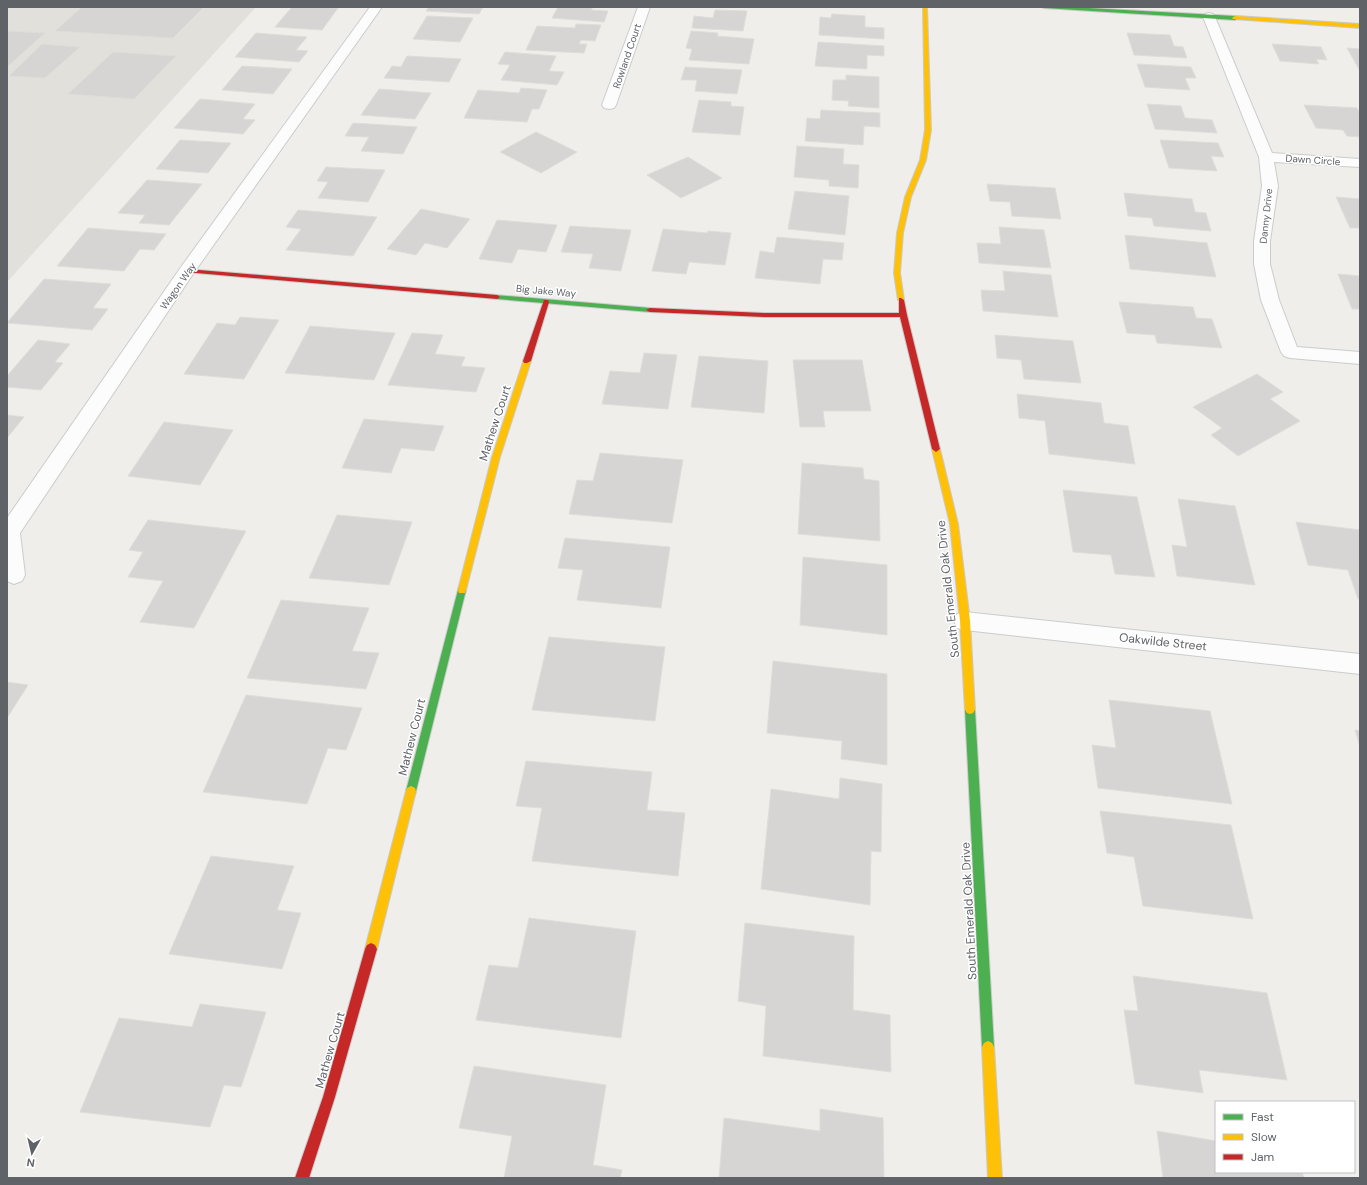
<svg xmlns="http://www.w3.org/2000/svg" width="1367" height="1185" viewBox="0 0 1367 1185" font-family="'DM Sans',sans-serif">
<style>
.education{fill:#e2e0da}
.building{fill:#d6d5d3;stroke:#deddd9}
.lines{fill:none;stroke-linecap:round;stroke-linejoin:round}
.street-casing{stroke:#cbcccc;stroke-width:2}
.fast-casing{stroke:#cacacb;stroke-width:2}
.slow-casing{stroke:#cacacb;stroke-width:2}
.jam-casing{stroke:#cacacb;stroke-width:2}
.street{fill:#fdfcfc;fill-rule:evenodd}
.fast{fill:#4caf50;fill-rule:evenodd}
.slow{fill:#ffc107;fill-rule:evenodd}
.jam{fill:#c62828;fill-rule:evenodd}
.labels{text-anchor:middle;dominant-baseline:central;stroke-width:3;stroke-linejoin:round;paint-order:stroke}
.far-street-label{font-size:10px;fill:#5f6368;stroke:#fff}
.street-label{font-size:12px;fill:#5f6368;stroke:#fff}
</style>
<rect width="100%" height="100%" fill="#efeeea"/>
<path class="education" d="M7 7H256L7 282Z"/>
<path class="building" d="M82 7H204L173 38 55 31Z
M292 7H315L338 8 322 30 275 27Z
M429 7H483L479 14 426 11Z
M558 7H593L591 10 608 11 604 22 552 18Z
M715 10 747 11 743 31 692 28 694 16 713 18Z
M832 14 865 16V27L884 28V39L819 35 820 17 831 18Z
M427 16 473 18 460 42 413 39Z
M576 24 601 25 595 41 581 40 579 44H587L584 53 526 50 537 26 575 28Z
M7 31 45 33 7 67Z
M691 31 718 33 717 36 754 39 749 64 689 60 692 49 686 48Z
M256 33 307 37 296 50 308 51 299 62 235 57Z
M1127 33 1170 35 1174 46 1183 47 1187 58 1134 55Z
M818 42 884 46V56L867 55V69L815 66Z
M42 44 80 47 45 78 9 76Z
M1272 44 1321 47 1327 60 1316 59 1319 64 1280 61Z
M1347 48 1360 49V71Z
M113 52 176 56 134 99 68 94Z
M505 52 556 56 549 71 564 72 557 85 501 80 510 65 498 64Z
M407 56 461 59 449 82 384 78 392 66 401 67Z
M1137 64 1191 67 1196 78H1185L1190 90 1145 87Z
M242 66 292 69 273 94 222 90Z
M685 67 742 70 737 94 695 91 697 80H681Z
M846 75 879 77V108L848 106 849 101 832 100 833 80H846Z
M521 88 547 90 539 109H532L527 122 464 118 478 90 519 93Z
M379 89 431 93 415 119 361 115Z
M200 99 255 104 243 119 255 120 243 134 174 128Z
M699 100 731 102V106L744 107 740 135 692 132Z
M1147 104 1181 106 1185 118 1212 120 1217 133 1155 129Z
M1304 105 1357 108 1360 114V137L1347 136 1343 130 1316 128Z
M821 110 880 113V127L864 126 863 145 805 141 807 118 820 119Z
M353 123 417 127 403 154 361 151 369 137 345 136Z
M536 132 577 152 541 173 500 152Z
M180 140 231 143 208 173 156 169Z
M1160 140 1218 143 1224 157 1211 156 1217 171 1169 168Z
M797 146 844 149 843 164 859 165 858 188 829 186V180L794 177Z
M688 157 722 178 681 198 647 175Z
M326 167 385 170 368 202 318 198 328 182 317 181Z
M147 180 202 184 169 225 139 223 145 215 118 213Z
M987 184 1055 188 1061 219 1012 216 1010 202 990 201Z
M795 191 849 196 845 235 788 229Z
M1124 193 1192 199 1195 212 1206 213 1211 231 1154 226 1152 218 1128 216Z
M1336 197 1360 199V228H1350Z
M421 209 470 219 447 248 425 243 416 255 387 249Z
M298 210 377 217 353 256 286 250 301 229 286 227Z
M497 220 557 225 546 252 518 249 512 263 479 259Z
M570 226 631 230 621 271 589 268 593 254 561 252Z
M999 227 1044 230 1051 268 979 263 977 243 1001 244Z
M88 228 166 234 154 250 140 249 124 271 57 266Z
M663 229 707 233 708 231 731 233 725 265 689 262 686 274 652 271Z
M1125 235 1207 243 1216 277 1130 269Z
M777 237 844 243 842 260 823 259 820 284 755 278 760 251 774 253Z
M1003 271 1051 275 1058 317 983 311 981 290 1005 291Z
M1338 274 1360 276V309H1352Z
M44 279 111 284 93 308 108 309 92 330 7 323Z
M1119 302 1193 307 1196 318 1212 319 1222 348 1157 343 1155 335 1127 333Z
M240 317 279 320 244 379 184 374 217 323 235 325Z
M310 326 395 333 374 380 285 373Z
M412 333 443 335 435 354 465 357 461 366 485 368 476 392 388 385Z
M995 335 1073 341 1081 383 1024 379 1021 360 997 358Z
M38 340 70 344 55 362 63 363 41 390 7 387V376Z
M644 353 677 355 668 409 602 404 610 371 640 373Z
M699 356 768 361 764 413 691 407Z
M793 360H862L871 411H823L825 427H800Z
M1257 374 1283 392 1270 399 1300 421 1238 456 1211 435 1222 428 1193 407Z
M1017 394 1101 403 1104 423 1128 426 1135 464 1049 454 1045 421 1019 418Z
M7 415 24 417 7 438Z
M364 419 444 426 434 451 401 448 391 473 342 468Z
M164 422 233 430 200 485 128 476Z
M600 453 683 460 672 523 569 514 577 480 593 481Z
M802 463 863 468 864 479 879 481 880 541 798 534Z
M1063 490 1137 497 1155 577 1115 574 1111 555 1073 552Z
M1178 499 1235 506 1255 585 1177 576 1172 545 1187 547Z
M337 515 412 522 389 585 309 578Z
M148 520 246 531 194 628 140 622 163 581 128 577 143 552 129 550Z
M1296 522 1360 530V599H1358L1348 570 1308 565Z
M565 538 670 547 661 608 577 600 583 570 558 568Z
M803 557 887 565V635L800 625Z
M281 600 369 608 352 651 379 653 366 689 247 678Z
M549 637 665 647 655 721 532 710Z
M773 661 887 674V765L841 759 842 741 767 733Z
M7 682 28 685 7 718Z
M246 695 362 708 346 750 328 748 307 804 203 792Z
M1109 700 1210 711 1232 804 1098 788 1092 745 1116 748Z
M1355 730 1360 731V747Z
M526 761 652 772 647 810 685 813 678 876 532 861 542 808 516 806Z
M840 778 882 784 881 852 871 851 870 905 761 889 771 789 839 799Z
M1100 811 1231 825 1253 919 1143 906 1134 857 1107 853Z
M211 856 294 866 277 910 301 913 282 969 169 954Z
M529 918 636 931 621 1038 476 1020 489 965 518 968Z
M745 923 854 936 853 1010 890 1015 891 1072 763 1056 766 1006 738 1001Z
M1133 976 1267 993 1287 1080 1199 1070 1203 1093 1135 1084 1124 1010 1138 1011Z
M200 1004 266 1012 241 1087 224 1085 210 1127 80 1112 119 1018 192 1027Z
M474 1066 606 1085 593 1165 622 1170 620 1178H504L512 1136 459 1128Z
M820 1109 883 1118 884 1178H719L724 1118 820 1131Z
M1157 1131 1216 1141V1172H1302L1304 1178H1163Z"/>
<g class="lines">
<defs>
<path id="street" d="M370 7H382L193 274 20 533 25 575 22 581 14 584 7 581V518L181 267Z
M638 7H650L616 105 614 108 609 109 604 108 602 105Z
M1209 13 1213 14 1215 17 1272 153 1360 159V167L1274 162 1278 186 1270 241V264L1279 300 1297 347 1360 352V364L1290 358 1284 356 1281 352 1261 300 1254 264V241L1262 186 1259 157 1203 17 1205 14Z
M965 612 1360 654V674L965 630 957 628 954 621 957 614Z"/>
<path id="fast" d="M1042 7H1070L1235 16 1238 18 1235 20 1044 8Z
M495 295 650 308 654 310 650 312 497 299 494 297Z
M462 586 465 587 466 590 416 791 415 794 411 796 407 794 406 791 458 590 459 587Z
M970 706 973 707 975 710 994 1047 992 1051 988 1053 984 1051 982 1047 965 710 967 707Z"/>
<path id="slow" d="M923 7H927L931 130 926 160 911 197 903 233 900 273 904 300 901 302 898 300 894 273 897 233 905 197 920 160 925 130Z
M1235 16 1360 24V28L1233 19 1232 18Z
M524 359H527L531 361 500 457 466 590 465 593H459L458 590 492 457Z
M936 446 940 449 958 524 970 621 975 710 973 713 970 714 967 713 965 710 960 621 950 524 932 449Z
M411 786 415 788 416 791 377 949 375 953 371 955 367 953 365 949 406 791 407 788Z
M988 1041 992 1043 994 1047 1002 1178H988L982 1047 984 1043Z"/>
<path id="jam" d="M187 269 497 295 500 297 497 299 185 272 184 271Z
M899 298H901L904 300 907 315 940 449 936 452 932 449 900 317H764L650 312 646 310 650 308 764 313H899Z
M544 300H548L549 302 531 361 527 363H524L523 361Z
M371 943 375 945 377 949 335 1097 309 1178H295L323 1097 365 949 367 945Z"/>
</defs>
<use href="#street" class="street-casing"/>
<use href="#fast" class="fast-casing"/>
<use href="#slow" class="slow-casing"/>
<use href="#jam" class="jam-casing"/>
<use href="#street" class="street"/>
<use href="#fast" class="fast"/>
<use href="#slow" class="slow"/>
<use href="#jam" class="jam"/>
</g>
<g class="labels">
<g class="far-street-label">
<text transform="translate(627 56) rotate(-71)">Rowland Court</text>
<text transform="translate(1313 160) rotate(4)">Dawn Circle</text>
<text transform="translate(1266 216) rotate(-84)">Danny Drive</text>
<text transform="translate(178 286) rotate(-55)">Wagon Way</text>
<text transform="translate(546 291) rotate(5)">Big Jake Way</text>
</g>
<g class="street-label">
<text transform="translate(495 423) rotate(-72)">Mathew Court</text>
<text transform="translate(948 589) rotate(-96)">South Emerald Oak Drive</text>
<text transform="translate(1163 642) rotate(6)">Oakwilde Street</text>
<text transform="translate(412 737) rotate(-76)">Mathew Court</text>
<text transform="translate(969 911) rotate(-93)">South Emerald Oak Drive</text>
<text transform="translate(330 1050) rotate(-74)">Mathew Court</text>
</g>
</g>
<rect width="1367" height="1185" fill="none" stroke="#5f6368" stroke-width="16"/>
<rect x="1215" y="1101" width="140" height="72" fill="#ffffff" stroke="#bfc1c3"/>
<rect x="1223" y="1114" width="20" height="6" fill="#4caf50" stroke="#bfc1c3"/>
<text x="1251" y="1121" font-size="12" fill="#5f6368">Fast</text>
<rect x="1223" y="1134" width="20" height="6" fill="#ffc107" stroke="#bfc1c3"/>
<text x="1251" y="1141" font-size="12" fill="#5f6368">Slow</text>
<rect x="1223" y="1154" width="20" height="6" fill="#c62828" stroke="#bfc1c3"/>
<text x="1251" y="1161" font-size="12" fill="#5f6368">Jam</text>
<g transform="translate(32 1153) rotate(188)" stroke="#ffffff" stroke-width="3" paint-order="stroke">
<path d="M0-3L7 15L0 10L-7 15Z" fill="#5f6368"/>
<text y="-6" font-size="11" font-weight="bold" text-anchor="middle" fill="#5f6368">N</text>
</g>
</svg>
